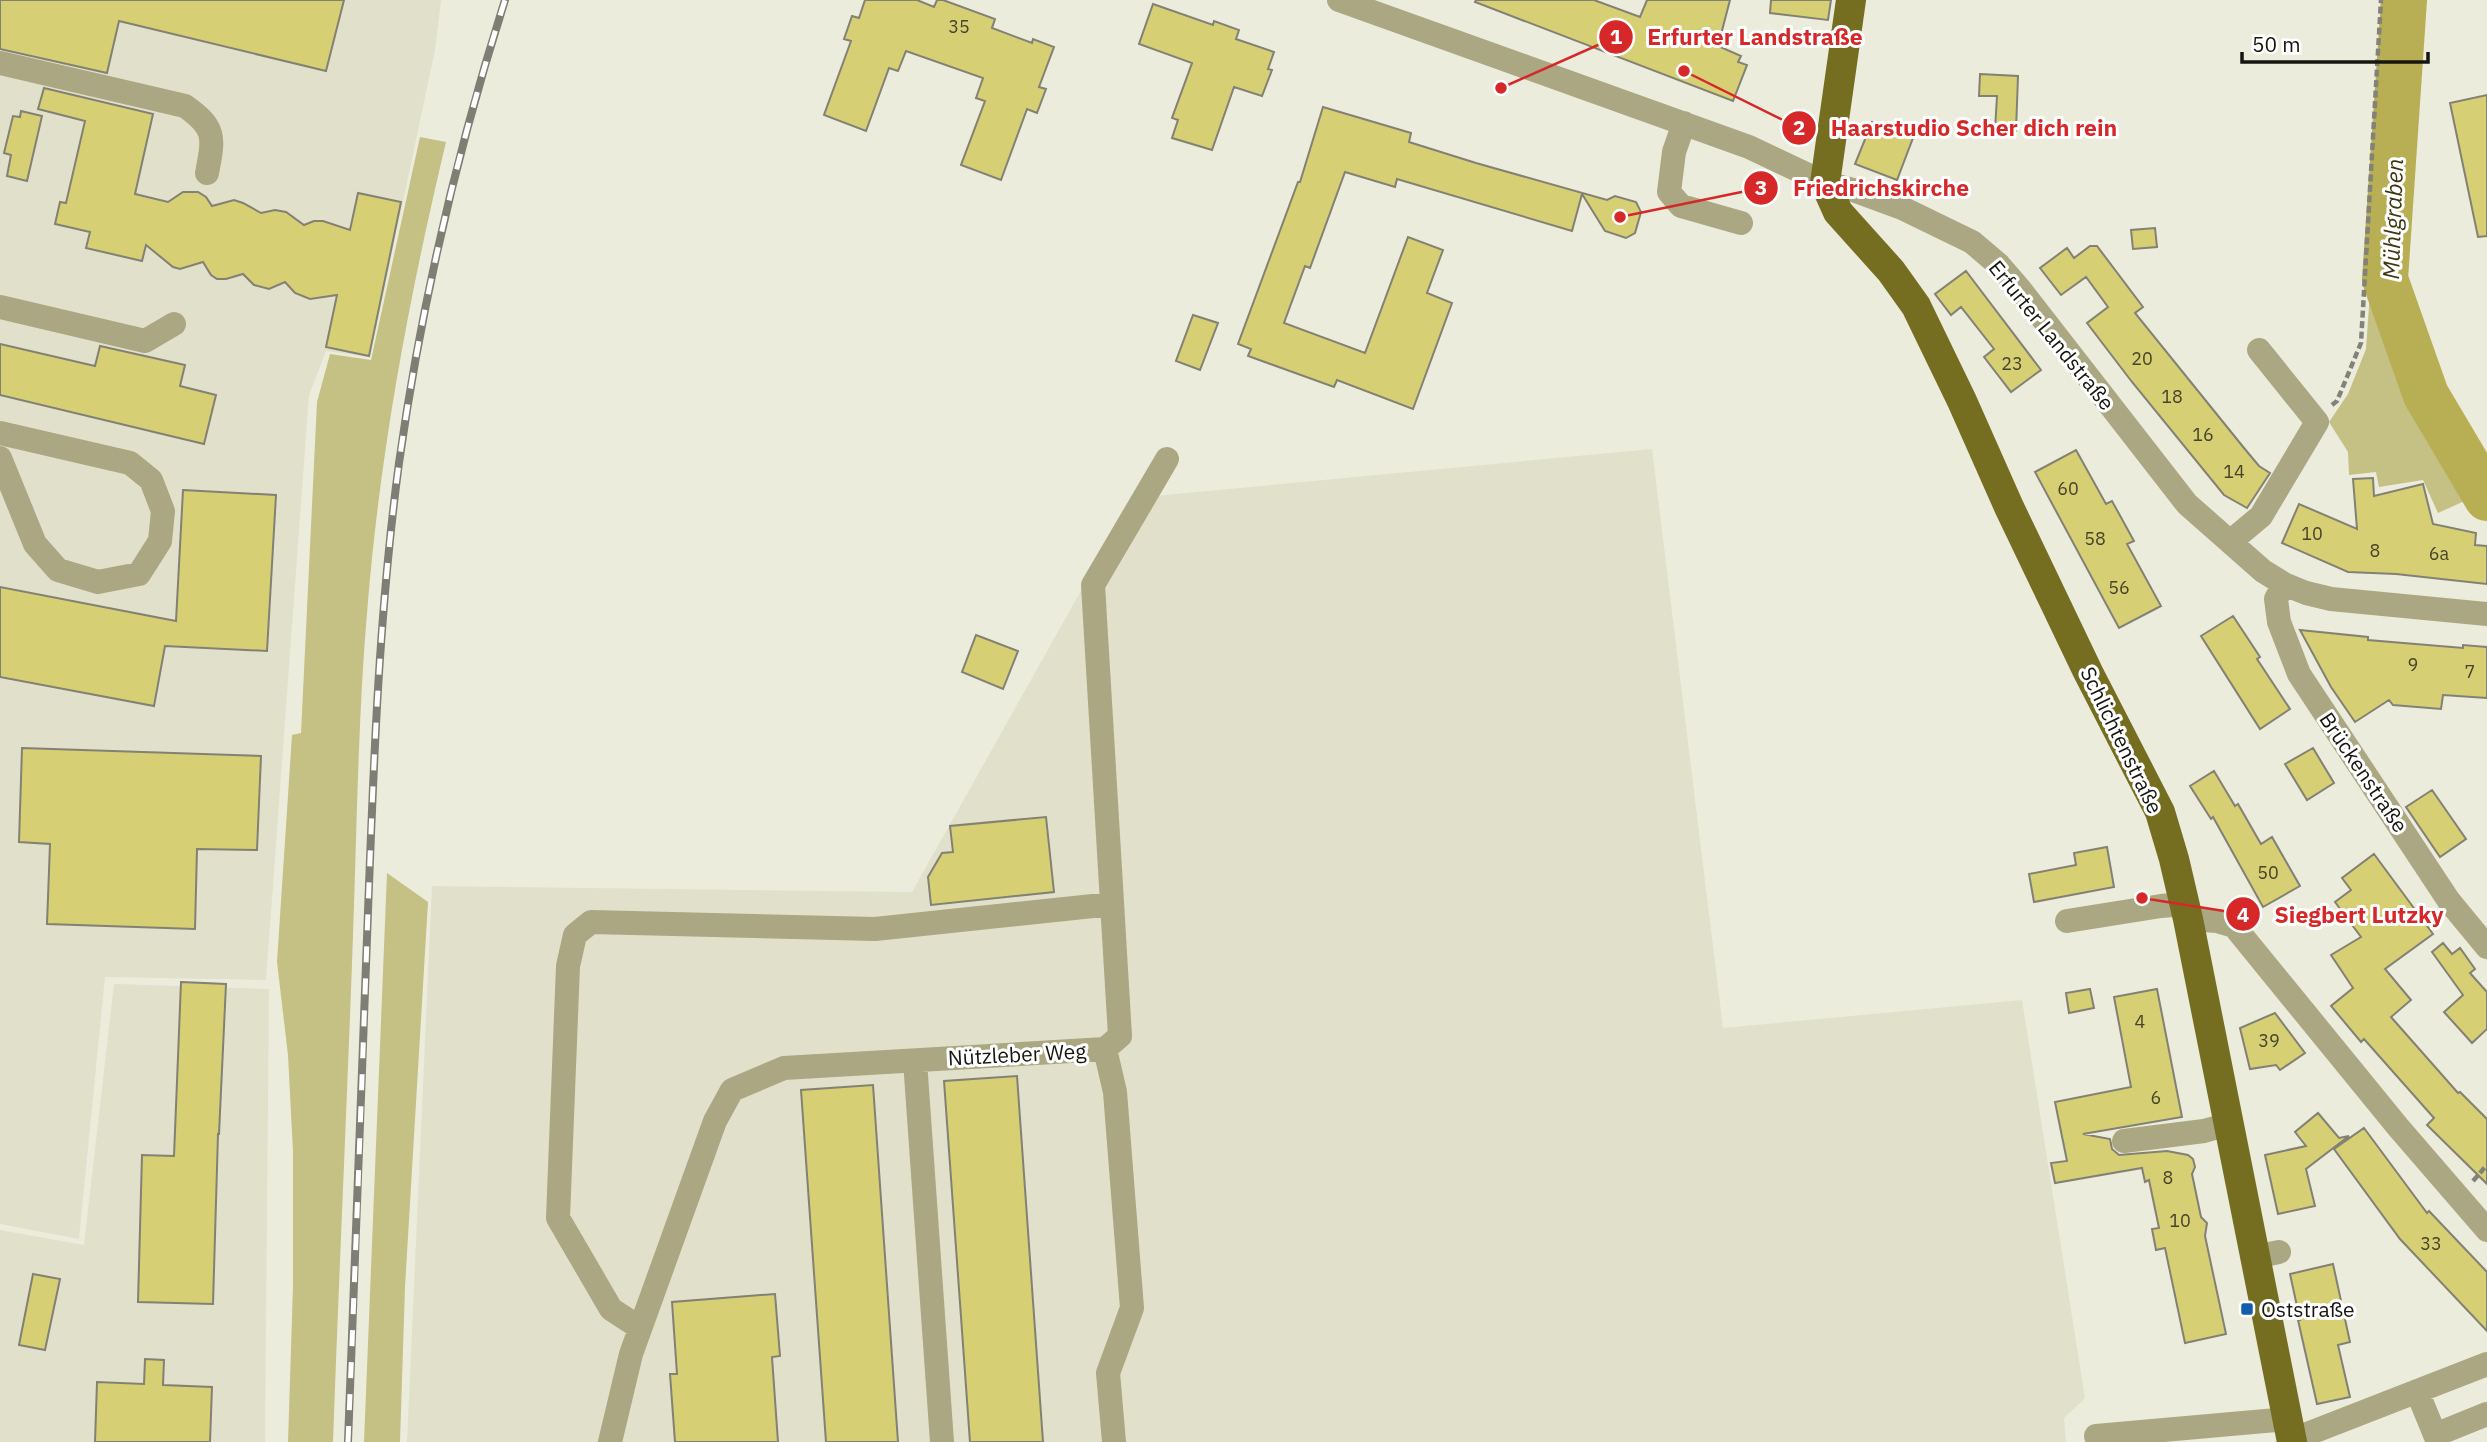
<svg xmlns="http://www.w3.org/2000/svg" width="2487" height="1442" viewBox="0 0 2487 1442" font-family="'IBM Plex Sans',sans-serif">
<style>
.built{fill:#e1e0ca}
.green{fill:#c5c083}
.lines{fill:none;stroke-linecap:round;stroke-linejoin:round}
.river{stroke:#b8af55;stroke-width:46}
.building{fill:#d7cf74;stroke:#828174;stroke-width:2}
.path{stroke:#828278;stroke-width:4.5;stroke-dasharray:7 3.5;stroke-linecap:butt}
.minor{stroke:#aaa782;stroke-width:24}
.major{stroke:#756e21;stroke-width:30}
.rail-casing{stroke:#7e7e75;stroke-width:8}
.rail{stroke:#fff;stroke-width:5;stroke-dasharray:16;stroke-linecap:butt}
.poi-dot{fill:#105dac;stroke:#fff;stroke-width:2.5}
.labels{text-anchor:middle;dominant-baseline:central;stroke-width:6;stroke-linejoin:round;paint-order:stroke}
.number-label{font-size:18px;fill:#46442a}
.street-label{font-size:21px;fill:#161611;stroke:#fff}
.poi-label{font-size:21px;fill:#161611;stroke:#fff;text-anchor:start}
.water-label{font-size:23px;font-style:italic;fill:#3b3710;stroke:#fff}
.leader{fill:none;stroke:#d62828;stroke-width:2.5}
.callout-dot{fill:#d62828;stroke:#fff;stroke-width:2.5}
.mark-label{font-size:21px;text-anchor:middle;font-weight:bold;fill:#fff}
.callout-label{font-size:23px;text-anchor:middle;font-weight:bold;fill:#d62828;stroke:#fff;stroke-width:6;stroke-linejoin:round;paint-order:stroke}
</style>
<rect width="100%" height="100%" fill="#ececdd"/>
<path class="built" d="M0 0H441L435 50 370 357 326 351 309 395 266 980 105 977 79 1239 0 1224Z
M1652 449 1723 1028 2022 1000 2085 1398 2064 1418 2066 1442H407L432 886 912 892 1133 498Z
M114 984 269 989 265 1442H0V1230L84 1245Z"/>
<path class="green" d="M420 137 446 142C410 293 381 446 368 601 358 713 357 825 353 936 347 1105 339 1273 333 1442H288L293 1286V1152L288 1055 277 962 292 735 301 733 317 402 330 354 371 360Z
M2387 215 2382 278 2426 395 2480 494 2438 513 2423 480 2379 487 2376 472 2349 475 2348 452 2329 422 2348 394 2366 349 2371 278Z
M387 873 428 902 405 1287 400 1442H364Z"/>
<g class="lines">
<path class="river" d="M2404 0 2385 279 2426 395 2487 498"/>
</g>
<path class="building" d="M0 0H344L326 71 119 21 107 73 0 49Z
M865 0H917L934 7 937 0H943L995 19 992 28 1032 43 1033 39 1054 47 1039 87 1046 89 1037 113 1027 109 1001 180 961 165 985 101 976 98 983 78 906 51 898 71 889 68 866 131 824 115 851 41 844 39 852 16 859 18Z
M1476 0H1594L1640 17 1647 0H1730L1718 46 1741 56 1738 62 1747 65 1733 101 1475 2Z
M1771 0H1831L1828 20 1770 13Z
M1153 4 1213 25 1214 21 1239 30 1236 39 1274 52 1268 69 1272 70 1262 96 1234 87 1212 150 1172 138 1178 120 1172 118 1192 63 1139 44Z
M1980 74 2018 76 2016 131 1995 130 1997 96H1979Z
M44 88 153 114 135 194 168 202 183 192H198L206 197 212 206 234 200 243 203 261 213 275 210 286 212 304 225 314 221H323L350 230 358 193 401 202 369 356 326 347 337 295 310 299 295 293 285 282 269 289 254 285 243 274 226 279H217L211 275 203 262 180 269 173 267 146 245 142 261 86 248 90 232 55 224 60 202 66 203 85 121 38 109Z
M2487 95V236L2478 237 2450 103Z
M1323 107 1411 133 1409 142 1476 163 1607 200 1615 196 1636 202 1641 212 1635 233 1626 238 1605 231 1582 194 1572 231 1397 179 1395 187 1345 172 1310 268 1305 266 1284 323 1365 353 1408 237 1443 250 1427 293 1452 303 1413 409 1337 380 1334 387 1248 356 1251 349 1238 344 1298 182H1300Z
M21 111 42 116 27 181 7 176 11 155 4 153 13 116 20 117Z
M1872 122 1893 130 1896 122 1916 130 1897 180 1855 164Z
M2155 228 2157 247 2133 249 2131 230Z
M2090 246H2097L2143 307 2135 313 2244 448 2259 466 2270 473 2247 508 2224 495 2132 382 2087 323 2108 307 2086 277 2061 295 2040 268 2067 248 2074 258Z
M1966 271 2041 370 2011 392 1984 357 1994 349 1961 307 1951 315 1935 294Z
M1193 315 1218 323 1200 370 1176 361Z
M0 344 95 366 100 346 185 365 180 386 216 395 204 444 0 395Z
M2076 450 2106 504 2112 501 2134 541 2127 544 2161 606 2119 628 2035 472Z
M2373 478 2374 496 2423 484 2433 524 2476 533 2475 545 2487 546V584L2396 574 2348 572 2282 543 2299 504 2357 529 2353 479Z
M183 490 276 495 267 651 165 646 154 706 0 677V587L176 621Z
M2233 616 2260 657 2257 659 2290 709 2260 729 2201 636Z
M2300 630 2368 637V640L2463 648V645L2487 647V698L2443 695 2441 709 2393 705 2389 700 2355 722 2331 687Z
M976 635 1018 651 1003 689 962 672Z
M22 748 261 756 257 850 197 849 195 929 47 924 50 844 19 842Z
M2313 748 2334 783 2307 800 2285 764Z
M2214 771 2235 806 2238 804 2261 844 2272 837 2300 886 2263 907 2213 817 2211 819 2190 786Z
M2432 790 2466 839 2440 857 2406 807Z
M1046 817 1054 892 931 905 928 877 942 853 953 852 950 826Z
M2107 847 2114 887 2034 902 2029 874 2076 865 2074 853Z
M2374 854 2433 934 2385 969 2411 1000 2391 1017 2458 1093 2460 1092 2487 1119V1184L2427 1125 2434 1118 2364 1039 2361 1042 2331 1006 2353 988 2331 955 2361 937 2335 902 2351 890 2342 878Z
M2443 943 2452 954 2460 948 2475 969 2470 973 2487 992V1029L2472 1043 2444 1012 2463 995 2432 952Z
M181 982 226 984 219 1134H218L213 1304 138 1302 142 1155 174 1156Z
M2090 989 2094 1008 2069 1013 2066 993Z
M2157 989 2182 1117 2083 1134 2110 1139 2112 1149 2119 1155 2167 1151 2188 1155 2193 1159 2195 1167 2192 1174 2201 1217 2207 1223 2205 1236 2226 1334 2185 1343 2165 1248 2156 1250 2152 1229 2159 1228 2149 1180 2145 1182 2142 1168 2055 1183 2051 1163 2067 1161 2055 1102 2131 1087 2114 997Z
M2275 1013 2305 1053 2280 1070 2276 1065 2250 1069 2240 1028Z
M1017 1076 1043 1442H970L944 1081Z
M873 1085 898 1442H826L801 1090Z
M2318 1113 2339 1138 2349 1136 2306 1169 2315 1206 2278 1214 2265 1155 2306 1146 2295 1132Z
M2364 1128 2427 1213 2429 1211 2487 1272V1331L2400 1239 2334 1149Z
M2333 1264 2350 1342 2338 1345 2350 1397 2317 1404 2298 1320H2300L2290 1274Z
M33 1274 60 1279 45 1350 19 1345Z
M775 1294 780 1356 772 1357 778 1442H675L670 1374H677L672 1302Z
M145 1359 164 1360 163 1385 212 1387 210 1442H95L97 1382 144 1384Z"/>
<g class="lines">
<path class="path" d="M2332 405 2337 401 2361 343 2381 0
M2473 1181 2487 1165"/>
<path class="minor" d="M1339 0 1749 147 1825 183 1853 190 1902 208 1972 242 1999 265 2019 288 2187 504 2263 571 2284 584 2306 593 2331 599 2487 614
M0 63 185 106C216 128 214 137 207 173
M1684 123 1674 152 1669 192 1681 206 1741 223
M0 307 145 341 174 324
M0 433 130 463 151 480 163 511 160 541 139 574 98 582 58 570 35 544 0 458
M2230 542 2261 516 2317 422 2259 350
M2284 584 2276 599 2279 622 2299 674 2449 901 2487 947
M2188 919 2217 921 2234 926 2398 1127 2487 1230
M2067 921 2161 906 2185 904
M1105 1049 1115 1092 1132 1308 1108 1373 1114 1442
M915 1061 942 1442
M2124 1141 2204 1131 2229 1124
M2255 1257 2279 1252
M640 1328 611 1309 558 1218 568 966 575 935 591 922 875 929 1112 904
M2417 1391 2438 1442
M2435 1435 2487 1414
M2096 1436 2288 1419
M2292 1440 2487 1364
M610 1442 631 1354 715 1121 732 1090 784 1068 1105 1049 1120 1036 1093 585 1167 459"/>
<path class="major" d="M1851 0 1825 183 1838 212 1891 271 1916 306 1962 401 2009 507 2088 672 2160 812 2174 859 2188 919 2292 1442"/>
<defs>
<path id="rail" d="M348 1442C355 1274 361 1106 367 938 373 779 378 620 399 463 421 306 457 151 505 0"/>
</defs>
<use href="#rail" class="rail-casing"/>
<use href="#rail" class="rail"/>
</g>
<rect class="poi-dot" x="2240" y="1302" width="14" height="14" rx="3.5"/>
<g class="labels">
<g class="number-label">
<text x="959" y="26">35</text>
<text x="2142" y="358">20</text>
<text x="2012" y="363">23</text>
<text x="2172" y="396">18</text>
<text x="2203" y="434">16</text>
<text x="2234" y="471">14</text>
<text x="2068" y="488">60</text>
<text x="2312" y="533">10</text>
<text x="2095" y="538">58</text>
<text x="2375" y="550">8</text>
<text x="2439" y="553">6a</text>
<text x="2119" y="587">56</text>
<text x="2413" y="664">9</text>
<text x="2470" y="671">7</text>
<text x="2268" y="872">50</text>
<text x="2140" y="1021">4</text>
<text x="2269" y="1040">39</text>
<text x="2156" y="1097">6</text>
<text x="2168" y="1177">8</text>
<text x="2180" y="1220">10</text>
<text x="2431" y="1243">33</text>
</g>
<g class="street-label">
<text transform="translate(2052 335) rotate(51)">Erfurter Landstraße</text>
<text transform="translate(2122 740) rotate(64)">Schlichtenstraße</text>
<text transform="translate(2364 772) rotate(56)">Brückenstraße</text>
<text transform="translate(1017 1054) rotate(-3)">Nützleber Weg</text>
</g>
<g class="poi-label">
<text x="2261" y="1309">Oststraße</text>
</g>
<g class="water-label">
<text transform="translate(2392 219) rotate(-88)">Mühlgraben</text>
</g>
</g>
<path class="leader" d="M1501 88L1616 37M1684 71L1799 128M1620 217L1761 188M2142 898L2243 914"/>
<g class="callout-dot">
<circle cx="1501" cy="88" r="7"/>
<circle cx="1684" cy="71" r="7"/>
<circle cx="1620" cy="217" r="7"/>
<circle cx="2142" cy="898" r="7"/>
<circle cx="1616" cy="37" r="18"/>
<circle cx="1799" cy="128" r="18"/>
<circle cx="1761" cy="188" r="18"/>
<circle cx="2243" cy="914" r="18"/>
</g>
<g class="mark-label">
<text x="1616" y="44">1</text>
<text x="1799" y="135">2</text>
<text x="1761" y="195">3</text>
<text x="2243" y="922">4</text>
</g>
<g class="callout-label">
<text x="1755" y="45">Erfurter Landstraße</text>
<text x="1974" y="136">Haarstudio Scher dich rein</text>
<text x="1881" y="196">Friedrichskirche</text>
<text x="2359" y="923">Siegbert Lutzky</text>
</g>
<path d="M2242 52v10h186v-10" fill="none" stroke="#161611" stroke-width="3.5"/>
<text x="2252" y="52" font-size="21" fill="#161611" stroke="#ffffff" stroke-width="5" paint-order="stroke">50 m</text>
</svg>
